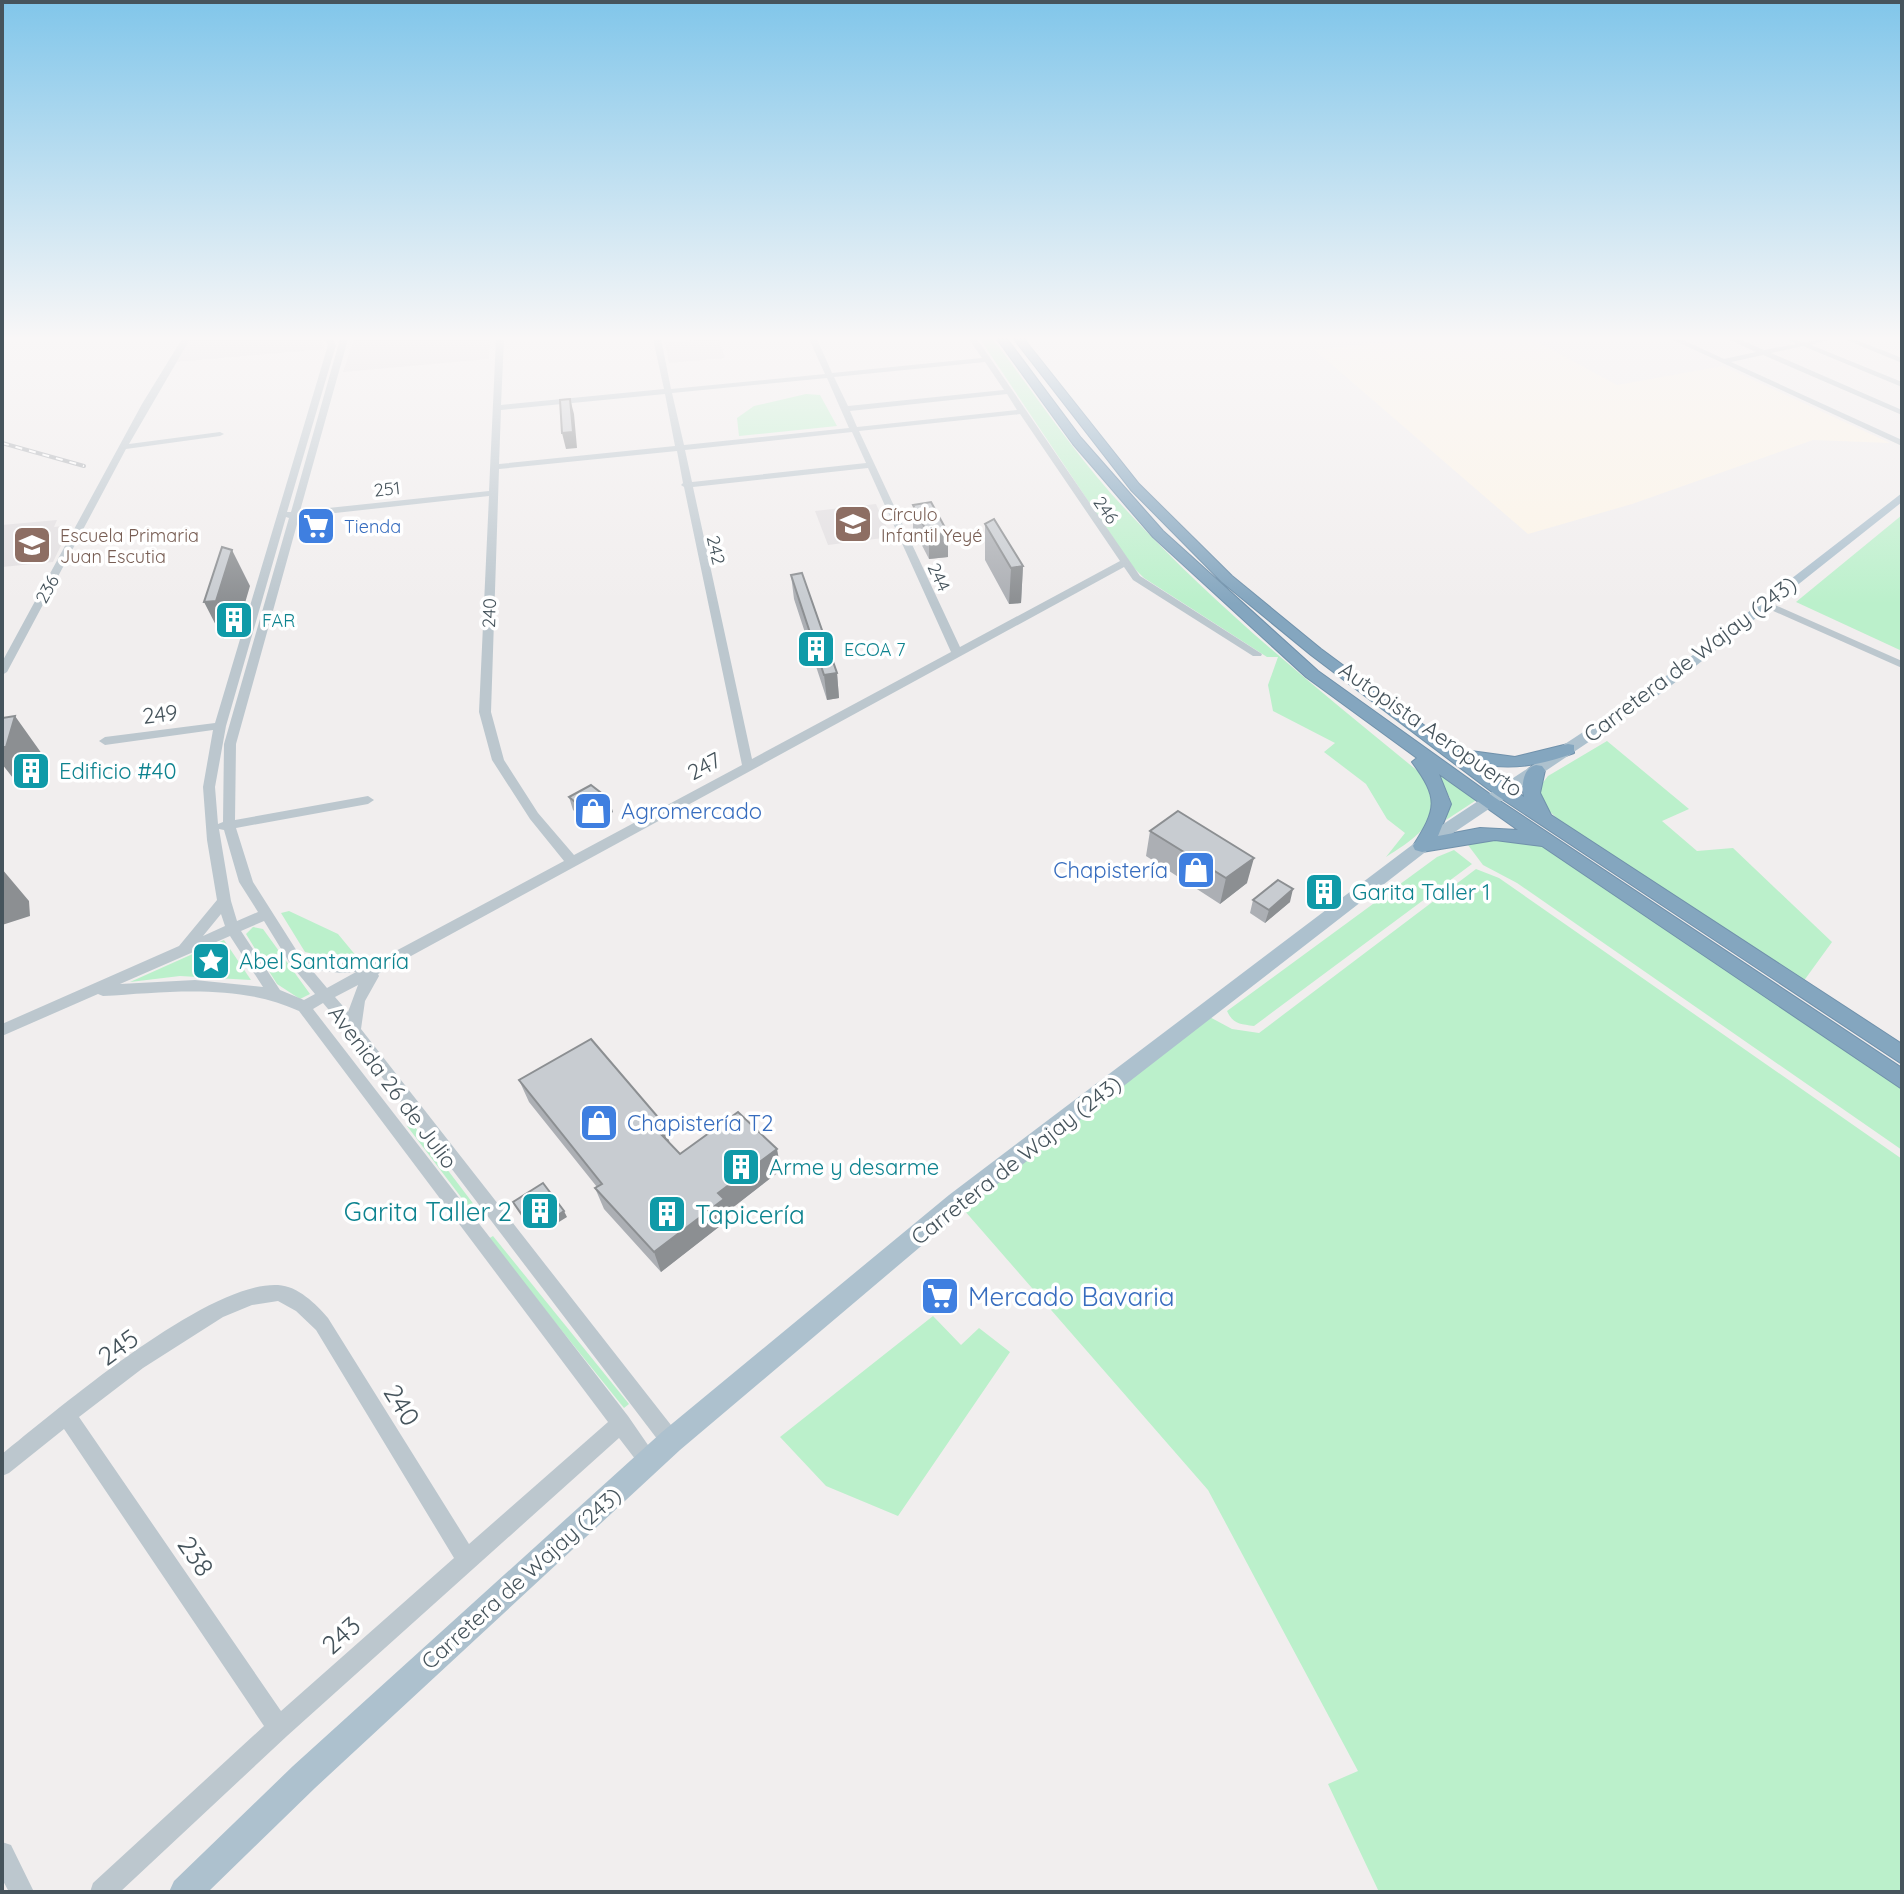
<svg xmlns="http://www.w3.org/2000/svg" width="1904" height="1894" viewBox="0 0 1904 1894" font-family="Quicksand,sans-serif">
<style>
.commercial{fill:#fcf4e7}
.education{fill:#e2dfe1}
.green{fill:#bbf0cb}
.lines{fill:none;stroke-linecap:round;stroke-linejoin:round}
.highway-casing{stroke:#7091ab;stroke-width:2}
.minor{fill:#bcc7ce;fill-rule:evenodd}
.major{fill:#adc1ce;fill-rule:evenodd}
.highway{fill:#84a6bf;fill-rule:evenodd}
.rail-casing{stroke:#b0b4b9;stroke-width:4}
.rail{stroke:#fff;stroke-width:2;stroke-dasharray:7;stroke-linecap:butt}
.wall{fill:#acafb4}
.shaded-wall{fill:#8c8f92}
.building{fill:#c8ccd1;stroke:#8c8f92;stroke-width:2}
.labels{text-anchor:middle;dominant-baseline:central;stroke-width:7;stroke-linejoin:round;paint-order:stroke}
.far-street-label{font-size:18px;fill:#46545c;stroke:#fff}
.far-education-label{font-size:18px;fill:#785e54;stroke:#fff;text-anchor:start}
.far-shop-label{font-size:18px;fill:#366cbe;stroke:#fff;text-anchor:start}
.far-culture-label{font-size:18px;fill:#0d838f;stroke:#fff;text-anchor:start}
.street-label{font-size:22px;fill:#46545c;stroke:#fff}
.culture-label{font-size:22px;fill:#0d838f;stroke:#fff;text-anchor:start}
.shop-label{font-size:22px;fill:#366cbe;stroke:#fff;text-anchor:start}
.near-culture-label{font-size:26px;fill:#0d838f;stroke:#fff;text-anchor:end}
.near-shop-label{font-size:26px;fill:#366cbe;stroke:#fff;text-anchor:start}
.near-street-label{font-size:26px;fill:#46545c;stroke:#fff}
</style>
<rect width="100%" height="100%" fill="#f1eeee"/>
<path class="commercial" d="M1416 339H1532L1617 385 1723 366 1890 443 1813 440 1632 504 1528 534 1315 350Z"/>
<path class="education" d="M191 339H321L325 349 175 362Z
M354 339H490L489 359 343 372Z
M719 339 725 358 669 363 665 342Z
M876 504 891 537 828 545 815 511Z
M57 520 54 527 71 525 53 562 2 567V525Z"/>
<path class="green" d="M980 339H993C1037 397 1078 459 1128 512 1217 608 1318 690 1419 772 1451 815 1421 835 1386 857L1405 833 1387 819 1366 784 1324 752 1335 743 1273 711 1268 685 1278 657H1267L1144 578 1131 565Z
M806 394 820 395 837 426 739 436 737 418 754 406Z
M1902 515V651L1796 602Z
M1607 741 1689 809 1662 821 1697 851 1733 848 1832 942 1803 982 1564 825 1545 807 1538 789 1548 776Z
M1430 765 1478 799 1446 820 1450 798Z
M1476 838 1533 842 1560 854 1902 1089V1150L1517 883 1483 865 1468 845Z
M1454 850 1472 864 1254 1026C1240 1024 1233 1024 1227 1011L1437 857Z
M1476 869 1499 878 1902 1159V1892H1379L1328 1784 1358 1771 1208 1490 957 1202 1204 1014 1232 1029 1259 1033Z
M289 911 338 934 357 957 332 958 305 952 281 913Z
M253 927 263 929 310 994 300 999 277 984 246 934Z
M224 940 251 980 180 976 130 982Z
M412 1123 475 1206 470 1209 407 1126Z
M493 1236 629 1404 624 1408 488 1239Z
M933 1316 961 1345 979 1328 1010 1352 898 1516 826 1486 780 1437Z"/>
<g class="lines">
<defs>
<path id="highway" d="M997 339H1007L1081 438 1163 531 1318 671 1494 797 1902 1068V1089L1542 846 1495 840 1422 852 1415 850 1413 846C1437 808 1439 799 1412 762L1417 758 1306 677 1153 537 1073 444ZM1439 774 1518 830 1480 828 1438 836 1451 804Z
M1014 339H1024L1139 484 1232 576 1321 649 1456 749 1515 757 1568 744 1574 745V753C1541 765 1511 771 1476 763L1524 797C1521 785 1523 768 1536 765L1542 766 1545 770 1540 793 1551 815 1902 1044V1064L1496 795 1311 655 1222 582 1131 490Z"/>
</defs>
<use href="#highway" class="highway-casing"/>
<path class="minor" d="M182 339H190L129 444 220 432 224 434 220 436 126 449 7 672 2 675V662L142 404Z
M324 339H332L336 345 287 512H291L340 339H348L300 511 489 491 496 339H504L501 405 664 389 653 339H661L671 389 825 374 809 339H817L832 373 982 358 969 339H977L1140 576 1262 654 1261 656H1253L1133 580 1124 567 378 974 379 976 365 1001 361 1029 678 1434 681 1441 678 1448 671 1451 664 1448 349 1034 323 1003 313 1009 628 1416 659 1461 656 1468 649 1471 642 1468 619 1438 287 1736 120 1892H90L93 1883 264 1726 64 1429 9 1473 2 1476V1454C58 1409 208 1281 278 1285 298 1286 316 1304 328 1318L469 1544 608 1422 299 1011C238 983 168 992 103 996L98 994 2 1036V1024L179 946 217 900 207 840 203 787 213 730 105 745 99 741 105 737 215 723 328 345ZM985 362 1004 390 848 406 834 377ZM827 378 849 428 684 445 672 393ZM665 394 675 446 499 464 501 410ZM1007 394 1017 410 857 427 850 411ZM1020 414 1120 561 960 647 859 431ZM852 432 866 463 692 482 685 450ZM677 451 683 483 681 485 684 487 742 765 574 855 538 813 504 760 491 712 499 469ZM868 468 951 652 752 759 693 487ZM489 496 479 712 492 760 530 819 564 861 377 961 341 963 300 956 253 882 236 828 368 804 374 800 368 796 235 820 236 744 299 517ZM286 517 289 518 224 744 223 822 218 824 215 787 226 726ZM219 829 224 830 239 882 258 912 237 921 231 901ZM221 914 225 926 203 936ZM264 921 291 965 315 994 304 1000 280 990 241 931ZM230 936 263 987 195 980 120 984ZM311 969 341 973 356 972 327 988ZM358 985 348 1012 335 997ZM278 1301 296 1311 316 1330 454 1558 281 1711 79 1417 143 1368 223 1317 252 1305Z
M1671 339H1681L1724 359 1756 352 1728 339H1738L1764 350 1796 344 1787 339 1804 342 1831 339 1811 345 1902 382V387L1803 346 1771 353 1902 410V415L1763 355 1731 362 1902 440V446Z
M1844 339H1854L1902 358V363Z
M1766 601 1902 661V668L1762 606 1761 604Z
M2 1842 11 1845 34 1892H9L2 1879Z"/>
<path class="major" d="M1902 493V502L1663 692 1428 850 965 1209 680 1450 315 1788 208 1892H169L174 1881 293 1766 662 1432 949 1195 1416 842 1653 686Z"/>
<use href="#highway" class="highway"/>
<defs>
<path id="rail" d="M2 443 84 466"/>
</defs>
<use href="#rail" class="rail-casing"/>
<use href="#rail" class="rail"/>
</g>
<path class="wall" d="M913 505 948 533V557L929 559 913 528Z
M985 524 1023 566 1021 603 1009 604 985 560Z
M791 575 837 673 839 698 827 700 794 599Z
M569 797 613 812 590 824 573 810Z
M1150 831 1247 883 1220 904 1146 856Z
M1337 885 1335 892 1324 900 1313 892 1315 886Z
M1253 900 1290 902 1265 923 1250 913Z
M519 1080 663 1123 670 1144 680 1154 781 1170 727 1212 729 1219 661 1272 604 1209 595 1188 597 1187 529 1102Z"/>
<path class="shaded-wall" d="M570 399 574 414 577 448 566 449 562 433Z
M948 533V557L929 559V536Z
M232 550 250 586 235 637 223 639 204 602Z
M1023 566 1021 603 1009 604 1011 568Z
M837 673 839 698 827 700 824 675Z
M15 716 42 754 34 785 20 787 2 764V747Z
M609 799 613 812 590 824 587 812Z
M1254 858 1247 883 1220 904 1226 878Z
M2 869 29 901 30 916 2 925Z
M1337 885 1335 892 1324 900 1326 893Z
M1293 889 1290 902 1265 923 1269 910Z
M663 1123 670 1144 655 1128Z
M777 1149 781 1170 727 1212 729 1219 661 1272 654 1252 718 1193Z
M531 1209 534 1214 525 1221 522 1215Z
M564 1211 567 1217 546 1230 543 1225Z"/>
<path class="building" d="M570 399 573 432 562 433 560 400Z
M931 502 948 533 929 536 913 505Z
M994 519 1023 566 1011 568 985 524Z
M222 547 232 550 216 601 204 602Z
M802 573 837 673 824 675 791 575Z
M15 716 6 747H2V718Z
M591 785 609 799 587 812 569 797Z
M1178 811 1254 858 1226 878 1150 831Z
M1326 878 1337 885 1326 893 1315 886Z
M1278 880 1293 889 1269 910 1253 900Z
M591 1039 663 1123 655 1128 680 1154 738 1112 777 1149 718 1193 724 1199 654 1252 595 1188 602 1184 519 1080Z
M543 1183 564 1211 543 1225 531 1209 522 1215 513 1202Z"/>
<linearGradient id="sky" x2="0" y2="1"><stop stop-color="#81c6ea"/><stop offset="0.56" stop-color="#f9f7f7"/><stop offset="1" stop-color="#f9f7f7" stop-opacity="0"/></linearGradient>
<rect width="1904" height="604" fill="url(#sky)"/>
<defs>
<symbol id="school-square" viewBox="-11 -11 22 22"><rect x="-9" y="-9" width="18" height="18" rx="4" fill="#8d6e63" stroke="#fff"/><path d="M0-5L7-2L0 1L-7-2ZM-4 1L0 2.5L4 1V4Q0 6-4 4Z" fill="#fff"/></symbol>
<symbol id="supermarket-square" viewBox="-11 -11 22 22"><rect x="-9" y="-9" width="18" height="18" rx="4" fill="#3f7fe0" stroke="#fff"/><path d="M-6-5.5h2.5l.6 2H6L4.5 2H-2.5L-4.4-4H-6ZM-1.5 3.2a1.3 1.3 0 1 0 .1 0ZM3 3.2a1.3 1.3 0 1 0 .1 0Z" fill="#fff"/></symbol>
<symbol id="building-square" viewBox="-11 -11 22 22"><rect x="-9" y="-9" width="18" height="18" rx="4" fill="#0f9aa8" stroke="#fff"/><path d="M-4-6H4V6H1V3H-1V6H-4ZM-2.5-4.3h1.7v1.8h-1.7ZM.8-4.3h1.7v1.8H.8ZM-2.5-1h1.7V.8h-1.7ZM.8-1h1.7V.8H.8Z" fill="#fff"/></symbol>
<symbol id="shop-square" viewBox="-11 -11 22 22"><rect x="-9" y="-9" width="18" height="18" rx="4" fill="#3f7fe0" stroke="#fff"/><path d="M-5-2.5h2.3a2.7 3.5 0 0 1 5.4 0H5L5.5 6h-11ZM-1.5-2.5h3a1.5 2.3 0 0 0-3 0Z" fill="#fff"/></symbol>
<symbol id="sight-square" viewBox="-11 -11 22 22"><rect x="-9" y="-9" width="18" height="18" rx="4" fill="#0f9aa8" stroke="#fff"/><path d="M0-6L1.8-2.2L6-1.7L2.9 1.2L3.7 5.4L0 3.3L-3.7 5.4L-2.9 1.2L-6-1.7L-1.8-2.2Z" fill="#fff"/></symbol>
</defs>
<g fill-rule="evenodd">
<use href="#school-square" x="831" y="502" width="44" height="44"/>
<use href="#supermarket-square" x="294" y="504" width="44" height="44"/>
<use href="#school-square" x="10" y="523" width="44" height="44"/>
<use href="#building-square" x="212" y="598" width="44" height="44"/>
<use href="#building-square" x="794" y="627" width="44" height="44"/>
<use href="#building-square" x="9" y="749" width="44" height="44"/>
<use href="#shop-square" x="571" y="789" width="44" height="44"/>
<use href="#shop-square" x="1174" y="848" width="44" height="44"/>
<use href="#building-square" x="1302" y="870" width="44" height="44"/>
<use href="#sight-square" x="189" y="939" width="44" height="44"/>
<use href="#shop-square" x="577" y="1101" width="44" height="44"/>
<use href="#building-square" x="719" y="1145" width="44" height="44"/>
<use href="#building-square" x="518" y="1189" width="44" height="44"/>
<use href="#building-square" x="645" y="1192" width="44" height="44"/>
<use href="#supermarket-square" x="918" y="1274" width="44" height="44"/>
</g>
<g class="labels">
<g class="far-street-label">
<text transform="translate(387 489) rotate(-6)">251</text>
<text transform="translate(1106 510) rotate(55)">246</text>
<text transform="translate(716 550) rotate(77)">242</text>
<text transform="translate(939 577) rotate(65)">244</text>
<text transform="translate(47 589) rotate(-61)">236</text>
<text transform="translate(489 613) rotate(-88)">240</text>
</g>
<g class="far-education-label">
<text x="881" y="514">Círculo<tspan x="881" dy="21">Infantil Yeyé</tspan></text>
<text x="60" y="535">Escuela Primaria<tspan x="60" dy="21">Juan Escutia</tspan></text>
</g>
<g class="far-shop-label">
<text x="344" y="526">Tienda</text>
</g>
<g class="far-culture-label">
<text x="262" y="620">FAR</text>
<text x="844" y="649">ECOA 7</text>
</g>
<g class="street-label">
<text transform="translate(1690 659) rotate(-37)">Carretera de Wajay (243)</text>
<text transform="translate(160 714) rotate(-7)">249</text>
<text transform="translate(1431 729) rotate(35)">Autopista Aeropuerto</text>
<text transform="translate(704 766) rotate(-28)">247</text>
<text transform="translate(393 1087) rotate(53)">Avenida 26 de Julio</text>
<text transform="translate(1016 1160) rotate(-38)">Carretera de Wajay (243)</text>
<text transform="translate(521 1578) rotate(-42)">Carretera de Wajay (243)</text>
</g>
<g class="culture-label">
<text x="59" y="771">Edificio #40</text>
<text x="1352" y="892">Garita Taller 1</text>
<text x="239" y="961">Abel Santamaría</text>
<text x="769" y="1167">Arme y desarme</text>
</g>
<g class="shop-label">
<text x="621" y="811">Agromercado</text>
<text x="1168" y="870" text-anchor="end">Chapistería</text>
<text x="627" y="1123">Chapistería T2</text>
</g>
<g class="near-culture-label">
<text x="512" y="1211">Garita Taller 2</text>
<text x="695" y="1214" text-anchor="start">Tapicería</text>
</g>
<g class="near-shop-label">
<text x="968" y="1296">Mercado Bavaria</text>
</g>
<g class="near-street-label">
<text transform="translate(118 1347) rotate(-36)">245</text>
<text transform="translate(402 1405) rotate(58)">240</text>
<text transform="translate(196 1556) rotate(56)">238</text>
<text transform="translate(341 1635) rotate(-42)">243</text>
</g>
</g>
<rect width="1904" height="1894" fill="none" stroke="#46545c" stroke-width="8"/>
</svg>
